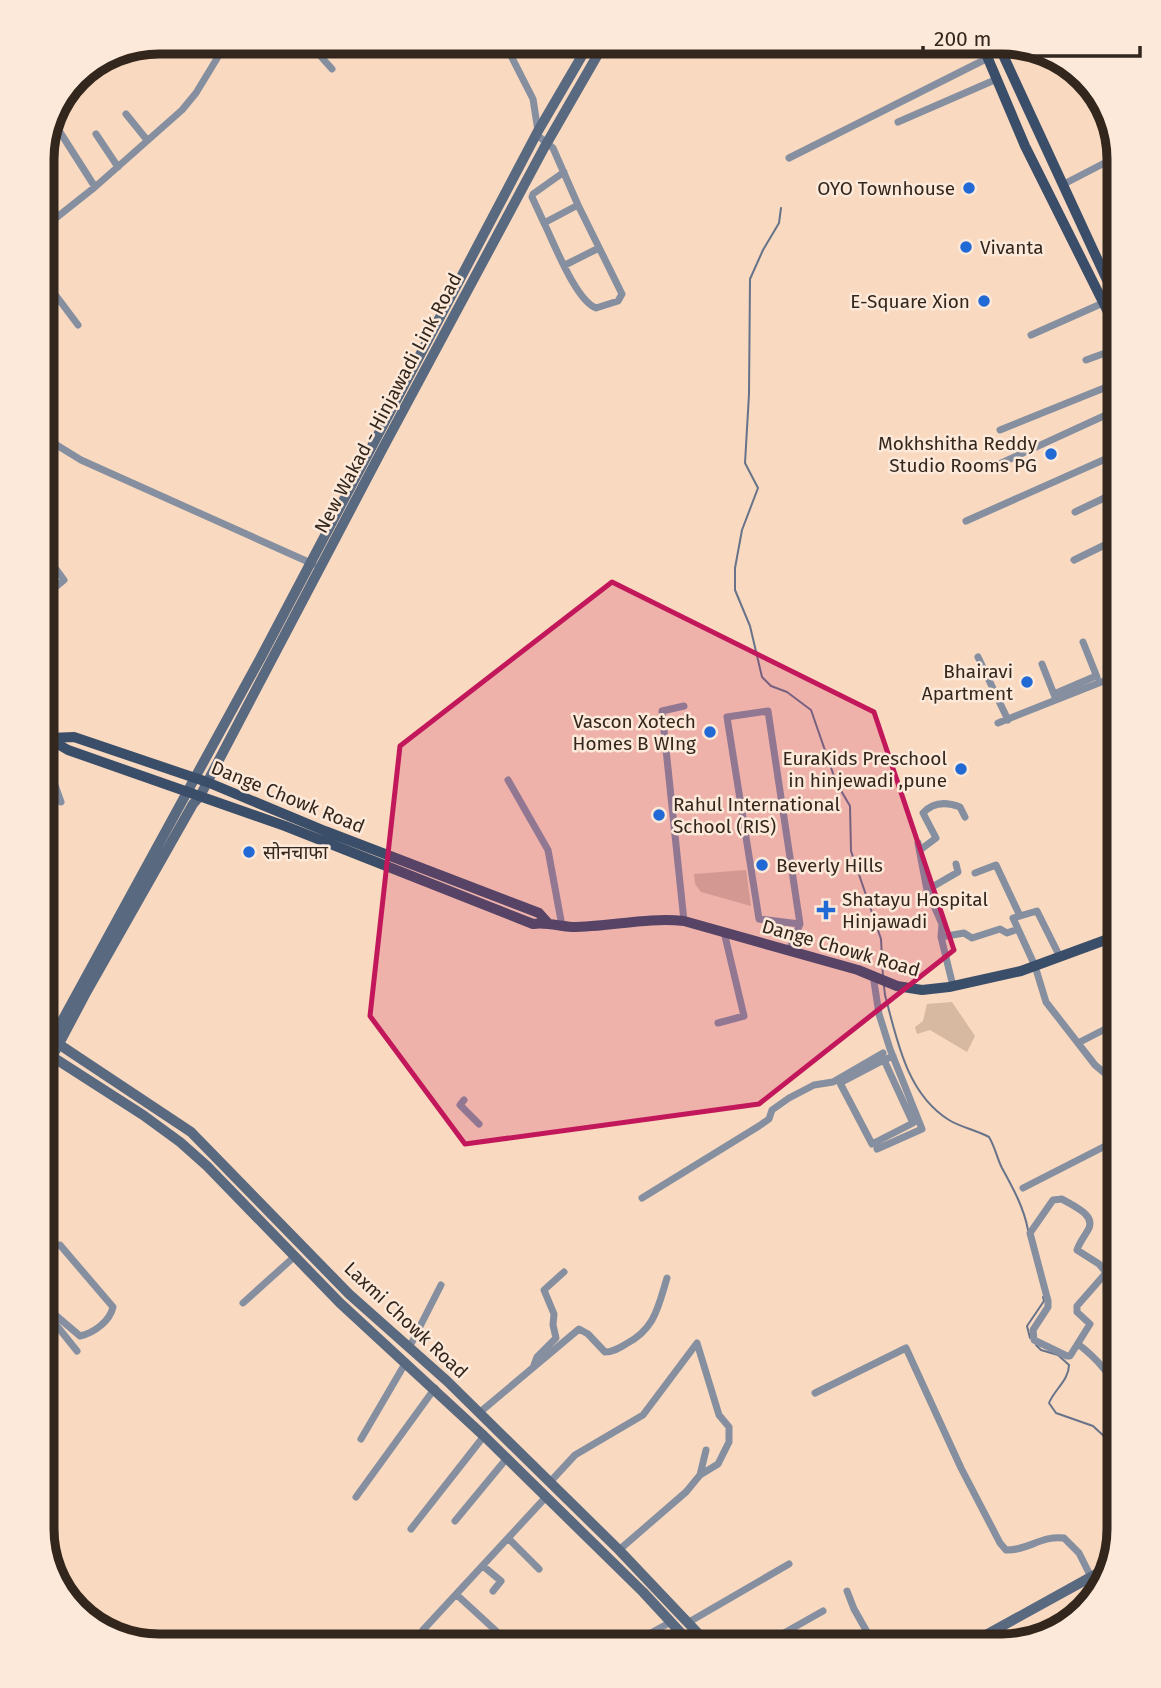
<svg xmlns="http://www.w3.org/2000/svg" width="1161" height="1688" viewBox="0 0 1161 1688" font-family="'Fira Sans','Noto Sans Devanagari',sans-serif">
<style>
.green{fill:#d7b8a0}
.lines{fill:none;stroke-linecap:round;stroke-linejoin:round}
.stream{stroke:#66738a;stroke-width:2}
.street{stroke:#858fa0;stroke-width:7}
.secondary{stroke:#596980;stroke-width:10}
.primary{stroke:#3b4e69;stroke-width:10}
.marked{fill:#c2185b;fill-opacity:0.2;stroke:#c2185b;stroke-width:5;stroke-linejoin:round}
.poi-dot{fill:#216ad6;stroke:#fde9d9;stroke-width:2.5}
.labels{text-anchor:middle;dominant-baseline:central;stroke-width:5;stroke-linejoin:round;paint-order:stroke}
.poi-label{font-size:19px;fill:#32261d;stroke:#fde9d9;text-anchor:end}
.street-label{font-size:19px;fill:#32261d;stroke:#fde9d9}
.rim{fill:none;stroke:#32261d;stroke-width:9}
</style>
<rect width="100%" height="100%" fill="#f9d9bf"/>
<path class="green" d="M746 870 751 906 701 892 695 884 694 874Z
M952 1002 975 1036 967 1052 930 1030 917 1034 915 1027 923 1021 927 1004Z"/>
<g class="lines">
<path class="stream" d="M781 208 779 223 763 250 750 279 749 394 745 463 758 488 742 530 735 568V590L750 626 762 677 771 686 787 692 811 710 836 782 850 806 851 851 881 939 883 977
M884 986 885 995C897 1039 906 1093 949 1120 960 1127 976 1130 989 1137 995 1147 997 1158 1002 1168 1013 1188 1024 1208 1028 1230
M1030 1338 1027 1326 1044 1301 1043 1297
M1036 1345 1041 1350 1058 1355 1069 1365C1069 1380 1054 1390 1049 1403L1056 1413 1093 1426 1119 1450"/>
<path class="street" d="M308 42 332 69
M504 42 533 99 538 131
M126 114 147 140
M51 118 95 187
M898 122 997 79
M96 134 118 167
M537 135 553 148 578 205 544 223C554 243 576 301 596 308L618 301 622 294 578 205
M789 158 988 58
M1062 185 1118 156
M544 223 532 197 533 194 564 172
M42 229 95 187 182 110 196 93 227 42
M565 265 599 248
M42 277 78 325
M1031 335 1103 303
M1086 360 1119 348
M1000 430 1119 382
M42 436 81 460 313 564
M986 470 1119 409
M1075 512 1119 491
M966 521 1119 453
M1074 560 1119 538
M42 598 64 580 42 550
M1083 642 1097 677
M978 657 1008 720
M1042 664 1055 697
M1054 694 1096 676
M998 723 1119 675
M42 748 49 738
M42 757 46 760 61 802
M508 780 548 850 562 926
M918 843 927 890 942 924 941 937 953 986
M920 850 936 838 923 813C933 802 947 802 960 807L965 817
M975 873 996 865 1020 916
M927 890 958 872 956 864
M684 921 662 711 684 706
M941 937 964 933 972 938 1000 929 1007 933 1018 929
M789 950 800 924 768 711 727 717 759 919 800 924
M1060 957 1037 911 1013 918 1035 966 1046 1002 1095 1065 1119 1085
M873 975 879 1014 890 1049 922 1129 877 1149
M718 1023 744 1016 724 932
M1078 1043 1119 1022
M884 1060 840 1083 872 1144 913 1123 884 1060 893 1056
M1109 1076 1119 1071
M464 1100 460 1105 479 1124
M1023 1188 1119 1139
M642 1198 759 1126 769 1119 772 1110 789 1098 814 1085 833 1082 883 1053
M42 1246 54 1238
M1105 1274 1077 1306V1312L1090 1324 1070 1356H1067L1034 1340 1033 1330 1048 1307V1301L1030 1233 1053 1200 1062 1199C1073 1206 1097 1215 1088 1230 1084 1237 1079 1243 1077 1250L1099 1264 1104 1270 1119 1314
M243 1303 294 1257
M42 1308 53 1313 80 1336C94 1333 110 1321 113 1307L60 1245 51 1247 42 1253
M45 1311 77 1351
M1078 1344C1095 1357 1110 1373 1119 1393
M409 1348 441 1285
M534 1365 537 1357 556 1338 553 1325 554 1314 544 1290 564 1272
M815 1393 906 1348 961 1468 1000 1543 1006 1550C1027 1551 1042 1535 1064 1538L1079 1553 1091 1577
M479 1413 579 1329 588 1334 605 1352C613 1352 619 1348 626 1344 655 1329 658 1307 667 1278
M361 1439 406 1362
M550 1482 575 1455 643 1415 697 1343 719 1415 729 1427V1442L718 1464 700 1475
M356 1497 435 1388
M455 1521 507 1458
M411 1529 484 1436
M508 1538 539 1569
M619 1550 686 1492 700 1475 706 1450
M483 1566 501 1581 493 1591
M847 1591 854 1609 875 1646
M457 1595 507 1641 503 1646
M689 1622 789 1564
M423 1630 546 1497
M627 1646 671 1622
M761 1646 823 1611"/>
<path class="secondary" d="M42 1033 191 1132 349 1294 447 1381 619 1550 710 1646
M45 1052 261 657 538 131 590 42
M48 1054 143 1115 180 1142 207 1166 340 1303 484 1436 643 1592 693 1646
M52 1057 87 991 193 804 200 796 383 448 544 148 605 42
M966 1646 1109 1567"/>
<path class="primary" d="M981 42 1025 146 1119 334
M997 42 1119 306
M42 735 68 750 285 826 533 924C547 922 558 926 572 927 609 927 647 917 684 921L858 970 897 986 922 990 949 987 1021 971 1119 935
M49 738 74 737 207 782 325 831 539 913 547 922"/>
</g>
<path class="marked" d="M612 582 874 712 954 950 759 1104 465 1144 370 1016 400 746Z"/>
<g class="poi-dot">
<circle cx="969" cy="188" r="7"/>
<circle cx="966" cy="247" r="7"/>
<circle cx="984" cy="301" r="7"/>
<circle cx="1051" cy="454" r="7"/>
<circle cx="1027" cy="682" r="7"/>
<circle cx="710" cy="732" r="7"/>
<circle cx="961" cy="769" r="7"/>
<circle cx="659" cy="815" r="7"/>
<circle cx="249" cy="852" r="7"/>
<circle cx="762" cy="865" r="7"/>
<path d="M822.5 899.5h7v7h7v7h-7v7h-7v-7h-7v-7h7z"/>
</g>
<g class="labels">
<g class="poi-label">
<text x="955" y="188">OYO Townhouse</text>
<text x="980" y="247" text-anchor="start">Vivanta</text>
<text x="970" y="301">E-Square Xion</text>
<text x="1037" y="443">Mokhshitha Reddy<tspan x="1037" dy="22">Studio Rooms PG</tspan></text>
<text x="1013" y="671">Bhairavi<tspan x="1013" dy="22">Apartment</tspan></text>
<text x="696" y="721">Vascon Xotech<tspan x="696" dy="22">Homes B WIng</tspan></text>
<text x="947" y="758">EuraKids Preschool<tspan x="947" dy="22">in hinjewadi ,pune</tspan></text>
<text x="673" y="804" text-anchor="start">Rahul International<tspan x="673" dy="22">School (RIS)</tspan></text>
<text x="263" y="852" text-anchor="start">सोनचाफा</text>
<text x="776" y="865" text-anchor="start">Beverly Hills</text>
<text x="842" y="899" text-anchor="start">Shatayu Hospital<tspan x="842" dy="22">Hinjawadi</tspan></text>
</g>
<g class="street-label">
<text transform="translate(388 403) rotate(-62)">New Wakad - Hinjawadi Link Road</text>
<text transform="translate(288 797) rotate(22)">Dange Chowk Road</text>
<text transform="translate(841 948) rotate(16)">Dange Chowk Road</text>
<text transform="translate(406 1320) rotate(43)">Laxmi Chowk Road</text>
</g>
</g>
<path d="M0 0H1161V1688H0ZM159 54H1002A105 105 0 0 1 1107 159V1529A105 105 0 0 1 1002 1634H159A105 105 0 0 1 54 1529V159A105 105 0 0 1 159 54Z" fill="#fde9d9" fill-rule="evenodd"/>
<path class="rim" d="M159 54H1002A105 105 0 0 1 1107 159V1529A105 105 0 0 1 1002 1634H159A105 105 0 0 1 54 1529V159A105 105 0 0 1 159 54Z"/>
<path d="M923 46v10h217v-10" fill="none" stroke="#32261d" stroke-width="3.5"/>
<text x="934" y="46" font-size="21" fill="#32261d" stroke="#fde9d9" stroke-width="5" paint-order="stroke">200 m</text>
</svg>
